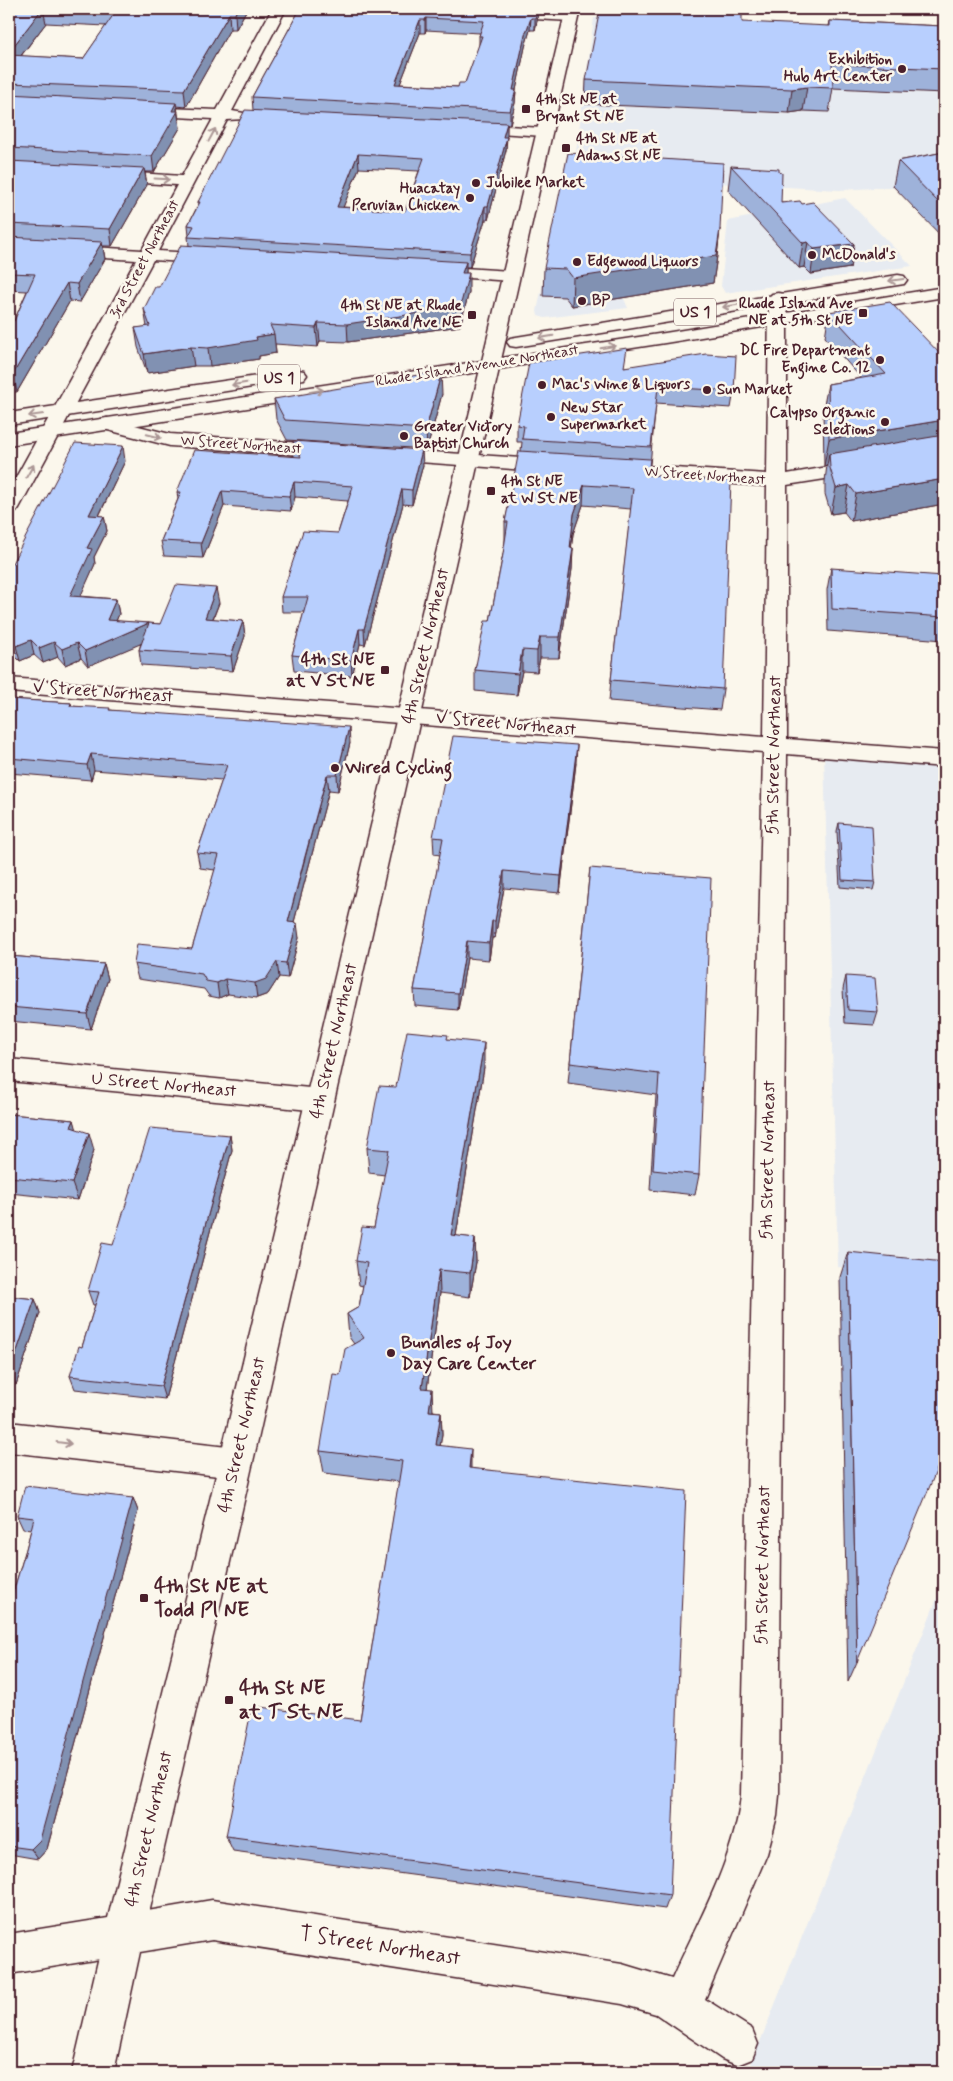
<svg xmlns="http://www.w3.org/2000/svg" width="953" height="2081" viewBox="0 0 953 2081" font-family="Mynerve,sans-serif">
<style>
.built{fill:#e7ebf1}
.lines{fill:none;stroke-linecap:round;stroke-linejoin:round}
.minor-casing{stroke:#4a1f2b;stroke-width:3}
.tertiary-casing{stroke:#4a1f2b;stroke-width:3}
.primary-casing{stroke:#4a1f2b;stroke-width:3}
.minor{fill:#fbf7ec;fill-rule:evenodd}
.tertiary{fill:#fbf7ec;fill-rule:evenodd}
.primary{fill:#fbf7ec;fill-rule:evenodd}
.wall{fill:#9eb2da;stroke:#4a1f2b;fill-rule:evenodd}
.shaded-wall{fill:#8191b2;stroke:#4a1f2b}
.building{fill:#b8cffe;stroke:#4a1f2b;fill-rule:evenodd}
.oneway{stroke:#ab9695}
.poi-dot{fill:#4a1f2b;stroke:#fbf7ec;stroke-width:2}
.labels{text-anchor:middle;dominant-baseline:central;stroke-width:5;stroke-linejoin:round;paint-order:stroke}
.far-poi-label{font-size:15px;font-weight:bold;fill:#4a1f2b;stroke:#fbf7ec;text-anchor:start}
.far-street-label{font-size:15px;fill:#4a1f2b;stroke:#fbf7ec}
.shield{fill:#fbf7ec;stroke:#7f6065;stroke-width:1}
.shield-label{font-size:16px;font-weight:bold;fill:#4a1f2b}
.street-label{font-size:18px;fill:#4a1f2b;stroke:#fbf7ec}
.poi-label{font-size:18px;font-weight:bold;fill:#4a1f2b;stroke:#fbf7ec;text-anchor:start}
.near-poi-label{font-size:21px;font-weight:bold;fill:#4a1f2b;stroke:#fbf7ec;text-anchor:start}
.near-street-label{font-size:21px;fill:#4a1f2b;stroke:#fbf7ec}
</style>
<rect width="100%" height="100%" fill="#fbf7ec"/>
<filter id="ink" filterUnits="userSpaceOnUse"><feTurbulence type="fractalNoise" baseFrequency=".02" numOctaves="2"/><feDisplacementMap in="SourceGraphic" scale="10" xChannelSelector="R" yChannelSelector="G"/><feConvolveMatrix kernelMatrix="1 2 1 2 8 2 1 2 1" color-interpolation-filters="sRGB"/></filter>
<g filter="url(#ink)">
<path class="built" d="M594 18 944 33V176L894 187 839 190 573 175Z
M845 198 912 266 725 293 721 286 728 221Z
M545 273 621 292 628 308 545 318 538 316 537 311Z
M824 754 944 765V1280L838 1267Z
M944 1581V2072H748Z"/>
<g class="lines">
<defs>
<path id="minor" d="M272 9H286L232 111 244 113 246 116 244 119 227 120 158 251 212 254 218 255 220 259 218 263 212 264 153 260 19 508 16 512 9 514V490L136 260 9 252V242L142 250 177 185 108 181 102 179 100 176 102 173 108 171 182 176 213 119 140 115 135 114 133 111 135 108 140 107 217 110Z
M500 10 571 13 578 17 571 21 495 17 493 14Z
M470 124 544 128 549 129 551 132 549 135 544 136 465 131 463 128 465 125Z
M432 266 511 271 517 272 519 276 517 280 511 281 426 275 424 271 426 267Z
M778 293 784 294 787 298V474L863 461 870 463 873 467 870 471 863 473 787 485V739L944 751V767L787 754 779 1795 777 1816 767 1854 705 1999 752 2029 758 2044 752 2059 737 2065 722 2059 656 2014 622 2004 212 1940 140 1952 114 2072H72L104 1935 110 1921 124 1915 212 1900 622 1964 672 1979C698 1921 735 1859 741 1795L763 752 9 692V678L764 737 767 486 613 476 606 474 603 470 606 466 613 464 767 474 769 298 772 294Z
M107 418 170 434 330 445 337 447 340 451 337 455 330 457 170 446 100 428 98 424 100 420Z
M386 449 552 460 559 462 562 466 559 470 552 472 379 459 376 455 379 451Z
M9 1059 320 1089 330 1092 334 1100 330 1108 320 1111 9 1081Z
M9 1422 236 1448 248 1452 253 1463 248 1474 236 1478 9 1452Z"/>
<path id="tertiary" d="M566 9H580L250 1475 144 1935 138 1949 124 1955 9 1974V1934L108 1918 216 1475Z"/>
<path id="primary" d="M898 275 904 276 907 280 904 284 516 347 510 346 507 342 510 338 516 337Z
M944 287V297L665 343 9 445V433L665 333Z
M298 370 304 371 307 375 304 379 9 425V413Z"/>
</defs>
<use href="#minor" class="minor-casing"/>
<use href="#tertiary" class="tertiary-casing"/>
<use href="#primary" class="primary-casing"/>
<use href="#minor" class="minor"/>
<use href="#tertiary" class="tertiary"/>
<use href="#primary" class="primary"/>
</g>
<path class="wall" d="M9 9H247L236 29H230L186 107 177 106 180 128 154 172H145L147 185 112 246H103L105 259 80 302 70 301 17 392H9V321H14L27 291 9 290ZM46 23 106 26 83 59 21 56Z
M300 9H541L540 10H538L537 21 535 30H530L525 47 516 90 515 103 510 124H507L506 150 488 220H485L470 267H466V273L469 292 460 326 348 342 320 341 318 347 275 344 276 353 259 356V359L210 366H194L147 373 138 347 135 328 147 327 144 309 189 246 188 237 189 235 188 225 198 205V202L253 110 252 97ZM426 30 480 33 479 36V46L465 83 458 87 400 84 420 33H425ZM359 168 419 171 405 211 343 207Z
M830 21 944 26V93L833 88 829 112 803 111 789 113 585 104 586 80 829 26Z
M944 152V239L893 186 898 161Z
M731 166 781 203 802 204 854 244 850 268 811 274 804 267 799 268 728 190Z
M720 229 717 256 713 283 572 306 565 297 543 296 544 268Z
M829 312 944 358V504L851 521 844 512 831 514 825 494V481L827 465 824 466 823 410 828 384 861 378 825 337Z
M625 367 734 391 731 408 656 403 649 475 723 689 720 710 609 701 611 680 631 509 583 505 573 534 571 548H573L572 569 559 658H540L537 672 522 671 517 695 475 691V670L490 621 503 554 505 540V522L521 451 522 442H517V425Z
M442 394 427 449 287 440 276 419 274 399Z
M293 441 423 465 412 505 403 504 365 645 360 644 352 676 294 671 292 655 304 612H282L281 597 338 533 348 501 295 497 291 511 224 506 203 558 164 556 161 541 178 499 177 492 294 456Z
M125 461 99 516H104L107 531 94 557 95 564 80 596 116 599 119 614 116 621 160 624 219 603 213 619 243 621 245 636 233 671 141 665 139 650 141 643 88 666 81 658 65 665 58 657 43 663 34 655 20 661 11 652 9 653V569Z
M831 568 944 617V640L828 631 827 590Z
M9 699 71 703 72 706 110 710 350 743 338 791 329 790 294 922 299 938 288 978 279 977 268 994 257 998 228 994 219 998 209 996 204 989 138 979 134 964 192 949 215 870 200 868 197 853 222 780 94 770 91 780 9 773Z
M576 763 560 893 504 888 495 938H492L489 960 467 958 458 1010 415 1006 414 990 440 855 434 854 433 837Z
M839 823 875 882 873 890 840 887 837 831Z
M590 868 699 1175 695 1195 650 1190 656 1095 568 1083 570 1063Z
M9 956 104 964 108 979 91 1029 9 1021Z
M846 976 878 1012 874 1025 845 1023 843 989Z
M448 1039 484 1068 456 1236 475 1238 476 1262 470 1297 440 1293 427 1389 433 1411 441 1412 442 1434 440 1446 471 1469 670 1895 665 1909 233 1851 226 1836 360 1720 399 1482 324 1473 320 1451 340 1375 354 1344 349 1337 347 1314 359 1307 363 1286 359 1285 356 1261 374 1228 385 1175 369 1173 367 1148 396 1087Z
M9 1114 74 1120 76 1129 94 1150 78 1200 9 1193Z
M230 1135 232 1150 165 1399 75 1389 70 1376 82 1347 95 1305H93L88 1291 113 1245Z
M848 1252 857 1662 848 1682 840 1277Z
M9 1296 35 1299 40 1313 16 1385 9 1384Z
M133 1498 138 1511 47 1849 38 1859 9 1854V1606L26 1549 31 1530 23 1529 17 1516Z"/>
<path class="shaded-wall" d="M42 9H43L46 23 9 71V52Z
M237 9H247L236 29 235 14Z
M538 9 537 21 535 30V18Z
M229 14 230 29 186 107 184 90Z
M426 18V30L425 33V20Z
M531 18 530 30 525 47 516 90 515 103 510 124V111L513 90 525 35Z
M420 20V33L395 97V84Z
M807 87 803 111 789 113 792 89Z
M176 103 180 128 154 172 152 156 172 111Z
M507 123V136L503 150V137Z
M507 137 506 150 488 220V206Z
M358 154 359 168 338 220 337 207Z
M144 168 147 185 112 246 110 229Z
M485 206V220L470 267V253Z
M720 229 717 256 713 283 572 306 573 278Z
M102 242 105 259 80 302 77 284Z
M808 242 804 267 799 268 803 243Z
M854 244 850 268 811 274 814 249Z
M466 262V280L462 273Z
M469 273V292L460 326 348 342 347 324Z
M67 283 70 301 17 392 13 374Z
M318 323 320 341 318 347 316 328Z
M274 334 276 353 259 356V359L210 366 208 348 256 337Z
M191 347 194 366 147 373 144 354Z
M441 374 442 394 427 449 426 429Z
M944 420V443L829 454 827 465 824 466 829 439Z
M123 446 125 461 92 530 89 515Z
M422 450 423 465 412 505V490Z
M944 479V504L851 521 856 494Z
M294 482 295 497 291 511 289 496Z
M584 485 583 505 573 534 569 568 570 548 574 514Z
M849 485 844 512 831 514 836 488Z
M402 489 403 504 365 645 364 629Z
M222 491 224 506 203 558 201 543Z
M104 516 107 531 94 557 95 564 74 611 70 596 87 548Z
M573 548 572 569 559 658 560 637Z
M216 588 219 603 207 633 205 618Z
M116 599 119 614 110 635 107 620Z
M243 621 245 636 233 671 231 656Z
M149 623 152 639 88 666 85 651Z
M359 629 360 644 352 676 351 661Z
M540 637V658L537 672V651Z
M31 640 34 655 20 661 16 646Z
M54 642 58 657 43 663 39 648Z
M77 643 81 658 65 665 62 649Z
M9 644 11 652 9 653Z
M522 650V671L517 695 518 674Z
M349 727 350 743 338 791 337 775Z
M577 745 576 763 560 893 561 876Z
M91 754 94 770 91 780 87 765Z
M327 775 329 790 290 937 288 922Z
M504 871V888L495 938V921Z
M492 921V938L489 960V943Z
M297 923 299 938 288 978 286 963Z
M467 941V958L458 1010V993Z
M277 962 279 977 268 994 257 998 255 983Z
M104 964 108 979 91 1029 87 1014Z
M225 979 228 994 219 998 217 983Z
M484 1043V1068L452 1259 451 1235Z
M74 1120 79 1137 71 1127Z
M89 1133 94 1150 78 1200 72 1183Z
M230 1135 232 1150 165 1399 161 1386Z
M475 1238 476 1262 470 1297V1273Z
M439 1270 440 1293 424 1411 422 1388Z
M35 1299 40 1313 16 1385 10 1371Z
M432 1389 433 1412 429 1411Z
M441 1412 442 1434 437 1467 436 1445Z
M471 1449V1470L469 1468Z
M133 1498 138 1511 47 1849 38 1859 31 1849Z"/>
<path class="building" d="M9 9H42L9 52Z
M65 9H237L235 14H229L184 90 9 83V55L83 59 116 11Z
M300 9H538L535 18H531L525 35 513 90H516L510 111 252 97ZM426 18 484 21 479 36H482L465 83H459L458 87 395 84 420 20H425Z
M600 9H679L739 11 742 13V22L830 26V21L944 26V69L832 64 833 88 807 87 792 89 586 80Z
M9 94 176 103 172 111H178L152 156 9 148Z
M245 110 507 123 503 137H507L488 206H485L470 253 188 237 194 226 188 225 200 202H198ZM358 154 424 158 405 211 337 207Z
M944 152V208L898 161Z
M568 153 723 163 720 229 716 256 573 278 566 269 544 268Z
M9 161 144 168 110 229 9 224Z
M731 166 779 169V172L782 173 781 203 800 201 802 204 813 202 854 244 814 249 808 242 803 243Z
M9 237 102 242 77 284 67 283 13 374H9V321H14L35 274 9 273Z
M181 245 466 262 462 273H469L460 307 347 324 318 323 316 328 270 325 274 334 256 337 257 340 208 348 191 347 144 354 135 328 150 326 144 309 155 287H159Z
M890 302 944 358V420L829 439 828 384 886 374 829 312Z
M627 348 624 367 706 354 736 356 734 391 658 387 651 447 522 439 524 426 517 425 529 363Z
M430 373 431 375 441 374 426 429 285 420 274 399Z
M944 435V479L856 494 849 485 836 488 830 468 829 454Z
M293 441 422 450 412 490 402 489 364 629H359L351 661 292 655 308 597H281L303 531 338 533 353 486 294 482 289 496 222 491 201 543 161 541 181 492H177L194 450 301 457Z
M75 443 123 446 89 515 104 516 87 548 92 549 70 596 116 599 107 620 149 623 85 651 77 643 62 649 54 642 39 648 31 640 16 646 9 638V569Z
M519 451 650 459 648 475 731 481 723 689 611 680 633 488 584 485 574 514 570 548H573L560 637H540L537 651 522 650 518 674 475 670 485 621H490L503 554 508 522H505Z
M831 568 944 576V617L832 609Z
M176 585 216 588 205 618 243 621 231 656 139 650 149 623 160 624Z
M9 699 71 703 70 706 110 708 109 710 349 727 337 775H327L303 864 288 922 297 923 286 963 277 962 266 979 255 983 225 979 217 983 206 981 202 974 134 964 137 944 192 949 219 855 197 853 227 765 91 754 87 765 9 758Z
M453 736 577 745 561 876 504 871 495 921H492L489 943 467 941 458 993 414 990 443 838 433 837Z
M839 823 872 826 875 882 842 880Z
M590 868 711 878 699 1175 653 1170 659 1074 570 1063Z
M9 956 104 964 87 1014 9 1007Z
M846 976 875 978 878 1012 848 1010Z
M407 1031 448 1035 447 1039 484 1043 451 1235 475 1238 470 1273 439 1270 422 1388 432 1389 429 1411 441 1412 436 1445 471 1449 469 1468 686 1491 670 1895 226 1836 252 1706 360 1720 402 1461 320 1451 333 1374 340 1375 345 1349 364 1338 347 1314 359 1307 367 1263 356 1261 362 1227 374 1228 389 1150 367 1148 379 1086 396 1087Z
M9 1114 74 1120 71 1127 89 1133 72 1183 9 1177Z
M150 1128 230 1135 161 1386 70 1376 79 1346 82 1347 99 1292 88 1291 102 1243 113 1245Z
M848 1252 944 1262V1452L857 1662Z
M9 1296 35 1299 10 1371H9Z
M25 1486 133 1498 40 1840 31 1849 9 1846V1606L26 1549 34 1518 17 1516Z"/>
<defs><path id="oneway-shaft" d="M-6 0H5M1.5-3L5.5 0L1.5 3" fill="none" stroke-width="1.6" stroke-linecap="round" stroke-linejoin="round" transform="scale(1.25)"/></defs>
<g class="oneway">
<use href="#oneway-shaft" transform="translate(212 135) rotate(-62)"/>
<use href="#oneway-shaft" transform="translate(162 179) rotate(3)"/>
<use href="#oneway-shaft" transform="translate(896 280) rotate(172)"/>
<use href="#oneway-shaft" transform="translate(730 306) rotate(171)"/>
<use href="#oneway-shaft" transform="translate(546 337) rotate(170)"/>
<use href="#oneway-shaft" transform="translate(608 347) rotate(-9)"/>
<use href="#oneway-shaft" transform="translate(239 384) rotate(171)"/>
<use href="#oneway-shaft" transform="translate(316 391) rotate(-10)"/>
<use href="#oneway-shaft" transform="translate(36 415) rotate(172)"/>
<use href="#oneway-shaft" transform="translate(154 436) rotate(14)"/>
<use href="#oneway-shaft" transform="translate(30 471) rotate(-60)"/>
<use href="#oneway-shaft" transform="translate(64 1443) rotate(7)"/>
</g>
</g>
<g class="poi-dot">
<circle cx="902" cy="69" r="5"/>
<rect x="521" y="104" width="10" height="10" rx="2.5"/>
<rect x="561" y="143" width="10" height="10" rx="2.5"/>
<circle cx="476" cy="183" r="5"/>
<circle cx="470" cy="198" r="5"/>
<circle cx="812" cy="255" r="5"/>
<circle cx="577" cy="262" r="5"/>
<circle cx="582" cy="301" r="5"/>
<rect x="858" y="308" width="10" height="10" rx="2.5"/>
<rect x="467" y="310" width="10" height="10" rx="2.5"/>
<circle cx="880" cy="360" r="5"/>
<circle cx="542" cy="385" r="5"/>
<circle cx="707" cy="390" r="5"/>
<circle cx="551" cy="417" r="5"/>
<circle cx="885" cy="422" r="5"/>
<circle cx="404" cy="436" r="5"/>
<rect x="486" y="486" width="10" height="10" rx="2.5"/>
<rect x="380" y="665" width="10" height="10" rx="2.5"/>
<circle cx="335" cy="768" r="5"/>
<circle cx="391" cy="1353" r="5"/>
<rect x="139" y="1593" width="10" height="10" rx="2.5"/>
<rect x="224" y="1695" width="10" height="10" rx="2.5"/>
</g>
<g class="labels">
<g class="far-poi-label">
<text x="892" y="60" text-anchor="end">Exhibition<tspan x="892" dy="17">Hub Art Center</tspan></text>
<text x="536" y="100">4th St NE at<tspan x="536" dy="17">Bryant St NE</tspan></text>
<text x="576" y="139">4th St NE at<tspan x="576" dy="17">Adams St NE</tspan></text>
<text x="486" y="183">Jubilee Market</text>
<text x="460" y="189" text-anchor="end">Huacatay<tspan x="460" dy="17">Peruvian Chicken</tspan></text>
<text x="822" y="255">McDonald's</text>
<text x="587" y="262">Edgewood Liquors</text>
<text x="592" y="301">BP</text>
<text x="853" y="304" text-anchor="end">Rhode Island Ave<tspan x="853" dy="17">NE at 5th St NE</tspan></text>
<text x="462" y="306" text-anchor="end">4th St NE at Rhode<tspan x="462" dy="17">Island Ave NE</tspan></text>
<text x="870" y="351" text-anchor="end">DC Fire Department<tspan x="870" dy="17">Engine Co. 12</tspan></text>
<text x="552" y="385">Mac's Wine &amp; Liquors</text>
<text x="717" y="390">Sun Market</text>
<text x="561" y="408">New Star<tspan x="561" dy="17">Supermarket</tspan></text>
<text x="875" y="413" text-anchor="end">Calypso Organic<tspan x="875" dy="17">Selections</tspan></text>
<text x="414" y="427">Greater Victory<tspan x="414" dy="17">Baptist Church</tspan></text>
<text x="501" y="482">4th St NE<tspan x="501" dy="17">at W St NE</tspan></text>
</g>
<g class="far-street-label">
<text transform="translate(145 259) rotate(-62)">3rd Street Northeast</text>
<text transform="translate(477 366) rotate(-9)">Rhode Island Avenue Northeast</text>
<text transform="translate(241 445) rotate(4)">W Street Northeast</text>
<text transform="translate(705 476) rotate(4)">W Street Northeast</text>
</g>
<g class="shield">
<rect x="674" y="298.5" width="42" height="27" rx="4"/>
<rect x="258" y="364.5" width="42" height="27" rx="4"/>
</g>
<g class="shield-label">
<text x="695" y="312">US 1</text>
<text x="279" y="378">US 1</text>
</g>
<g class="street-label">
<text transform="translate(426 646) rotate(-77)">4th Street Northeast</text>
<text transform="translate(103 692) rotate(4)">V Street Northeast</text>
<text transform="translate(506 724) rotate(5)">V Street Northeast</text>
<text transform="translate(774 755) rotate(-89)">5th Street Northeast</text>
<text transform="translate(334 1041) rotate(-77)">4th Street Northeast</text>
<text transform="translate(164 1085) rotate(5)">U Street Northeast</text>
<text transform="translate(768 1160) rotate(-89)">5th Street Northeast</text>
<text transform="translate(242 1435) rotate(-77)">4th Street Northeast</text>
<text transform="translate(763 1565) rotate(-89)">5th Street Northeast</text>
<text transform="translate(149 1829) rotate(-77)">4th Street Northeast</text>
</g>
<g class="poi-label">
<text x="375" y="660" text-anchor="end">4th St NE<tspan x="375" dy="21">at V St NE</tspan></text>
<text x="345" y="768">Wired Cycling</text>
<text x="401" y="1343">Bundles of Joy<tspan x="401" dy="21">Day Care Center</tspan></text>
</g>
<g class="near-poi-label">
<text x="154" y="1586">4th St NE at<tspan x="154" dy="24">Todd Pl NE</tspan></text>
<text x="239" y="1688">4th St NE<tspan x="239" dy="24">at T St NE</tspan></text>
</g>
<g class="near-street-label">
<text transform="translate(380 1946) rotate(9)">T Street Northeast</text>
</g>
</g>
<rect width="953" height="2081" fill="none" stroke="#fbf7ec" stroke-width="30"/>
<rect x="15" y="15" width="923" height="2051" fill="none" stroke="#4a1f2b" stroke-width="2" filter="url(#ink)"/>
</svg>
